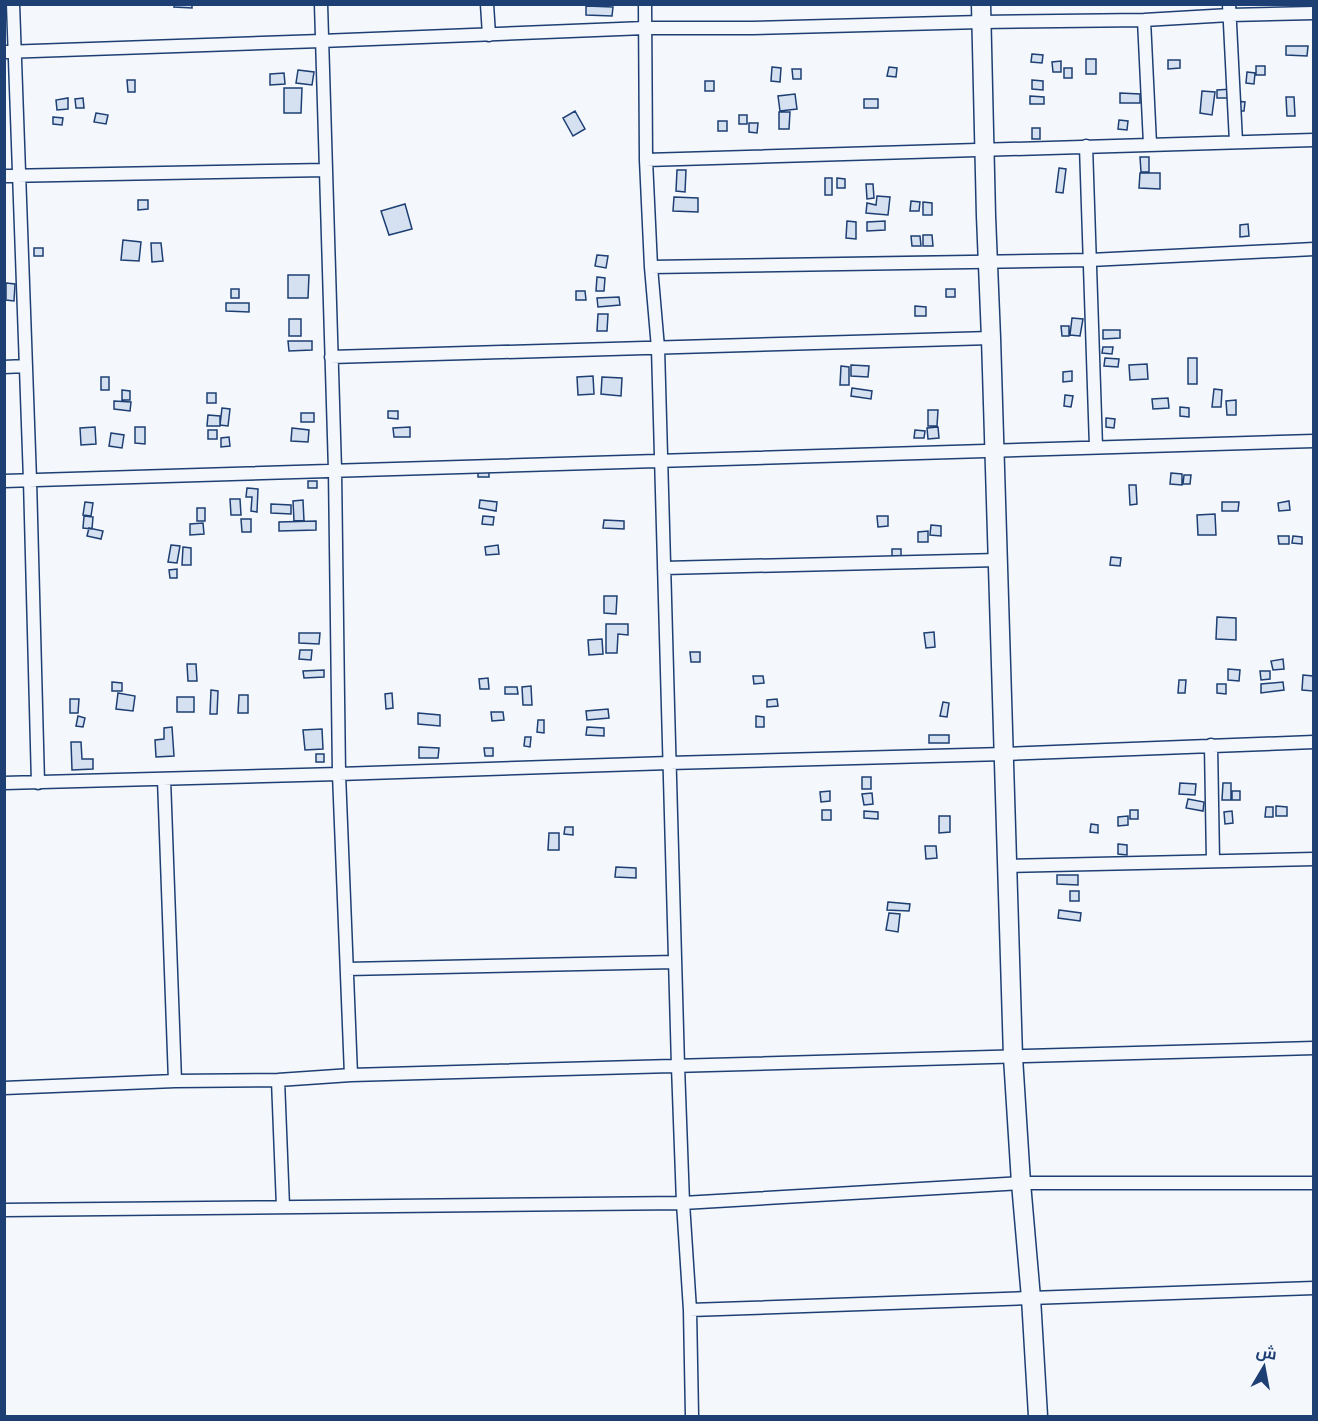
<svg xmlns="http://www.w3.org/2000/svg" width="1318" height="1421" viewBox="0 0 1318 1421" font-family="'Nunito Sans',Cairo,sans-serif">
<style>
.building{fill:#d5e0f0;stroke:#1d3f73;stroke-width:1.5}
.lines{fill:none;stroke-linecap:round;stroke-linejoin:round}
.street-casing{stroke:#1d3f73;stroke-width:15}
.secondary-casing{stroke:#1d3f73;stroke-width:21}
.street{stroke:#f4f7fb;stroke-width:12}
.secondary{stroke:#f4f7fb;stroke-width:18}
</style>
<rect width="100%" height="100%" fill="#f4f7fb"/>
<path class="building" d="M175 4H192V8L174 7Z
M586 6 613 7 612 16 586 15Z
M1286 46H1308L1307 56 1286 55Z
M1032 54 1043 55 1042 63 1031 62Z
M1086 59H1096V74H1086Z
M1168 60H1180V68L1168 69Z
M1061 61V72H1053L1052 62Z
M1256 66H1265V75H1256Z
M772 67 781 68 780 82 771 81Z
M889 67 897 68 896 77 887 76Z
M1064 68H1072V78H1064Z
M792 69H801V79H793Z
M298 70 314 72 312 85 296 83Z
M1247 72 1255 73 1254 84 1246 83Z
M284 73 285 84 270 85V74Z
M127 80H135V92H128Z
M1032 80 1043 81V90L1032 89Z
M705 81H714V91H705Z
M284 88H302L301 113H284Z
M1232 89V98H1217V90Z
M1202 91 1215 92 1212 115 1200 113Z
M1120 93 1140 94V103H1120Z
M795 94 797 109 780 111 778 96Z
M1030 96 1044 97V104H1030Z
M1286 97H1294L1295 116H1287Z
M68 98V109L57 110 56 100Z
M83 98 84 108H76L75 99Z
M864 99H878V108H864Z
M1236 101 1245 102 1244 111H1235Z
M575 111 585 129 573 136 563 118Z
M779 112H790L789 129H779Z
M96 113 108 115 106 124 94 122Z
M739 115H747V124H739Z
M53 117 63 118 62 125 53 124Z
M1119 120 1128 121 1127 130 1118 129Z
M718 121H727V131H718Z
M749 123H758L757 133 749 132Z
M1032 128H1040V139H1032Z
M1140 157H1149V172H1141Z
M1059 168 1066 169 1063 193 1056 192Z
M677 170H686L685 192 676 191Z
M1140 173H1160V189L1139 188Z
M825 178H832V195H825Z
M837 178 845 179V188H837Z
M866 184H873L874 198 867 199Z
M877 196 890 197 888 215 866 213 867 203 876 205Z
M674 197 698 198V212L673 211Z
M138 200H148V209L138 210Z
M911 201 920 202 919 211H910Z
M923 202 932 203V215H923Z
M405 204 412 229 389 235 381 211Z
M847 221 856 222V239L846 238Z
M885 221V230L867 231V222Z
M1248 224 1249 236 1240 237V225Z
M923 235H932L933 246H923Z
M911 236H920L921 246H912Z
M123 240 141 242 139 261 121 260Z
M151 243H161L163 261 152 262Z
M34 248H43V256H34Z
M597 255 608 256 606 268 595 266Z
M288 275H309L308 298H288Z
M597 277 605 278 604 291H596Z
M6 283 15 284 14 301 6 300Z
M231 289H239V298H231Z
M946 289H955V297H946Z
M576 291H585L586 300H576Z
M619 297 620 305 598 307 597 298Z
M226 303H249V312L226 311Z
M915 306 926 307V316H915Z
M598 314H608L607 331H597Z
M1072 318 1083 319 1080 336 1070 335Z
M289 319H301V336H289Z
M1061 326H1069V336H1062Z
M1103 330H1120V338L1103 339Z
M288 341H312V350L289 351Z
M1103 347H1113L1112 354 1102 353Z
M1105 358 1119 359 1118 367 1104 366Z
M1188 358H1197V384H1188Z
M1147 364 1148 379 1130 380 1129 365Z
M851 365 869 366 868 377 851 376Z
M841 366 849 367V385H840Z
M1072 371V381L1063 382V372Z
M593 376 594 394 578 395 577 377Z
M101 377H109V390H101Z
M602 377 622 378 621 396 601 394Z
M852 388 872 391 871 399 851 396Z
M1214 389 1222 390 1221 407H1212Z
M122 390 130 391V400H122Z
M207 393H216V403H207Z
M1065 395 1073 396 1071 407 1064 406Z
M1168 398 1169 408 1153 409 1152 399Z
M1236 400V415H1227L1226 401Z
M114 401 131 402 130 411 114 409Z
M1180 407 1189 408V417L1180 416Z
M222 408 230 409 228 426 220 425Z
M928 410H938L937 426H928Z
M388 411H398V419L388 418Z
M301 413H314V422H301Z
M208 415 220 416V426H207Z
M1106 418 1115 419 1114 428 1106 427Z
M95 427 96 444 81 445 80 428Z
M135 427H145V444L135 443Z
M410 427V437H394L393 428Z
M938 427 939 438 928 439 927 428Z
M292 428 309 430 308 442 291 441Z
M208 430H217V439H208Z
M915 430 925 431 924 438H914Z
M111 433 124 435 122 448 109 446Z
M229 437 230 446 221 447V438Z
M478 471H489V477H478Z
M1171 473 1182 474V485L1170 484Z
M1184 475H1191L1190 484H1183Z
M308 481H317V488H308Z
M1129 485H1136L1137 504 1130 505Z
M247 488 258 489 257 512 251 511 252 497H246Z
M230 499H240L241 515H231Z
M303 500 304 521H294L293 501Z
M480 500 497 502 496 511 479 508Z
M1289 501 1290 510 1279 511 1278 503Z
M85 502 93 503 91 516 83 515Z
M1222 502H1239L1238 511H1222Z
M271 504 291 505V514L271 513Z
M197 508H205V521H197Z
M1215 514 1216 535H1198L1197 515Z
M84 516 93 517 92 529 83 528Z
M483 516 494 517 493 525 482 524Z
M877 516H888V526L878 527Z
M241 519H251V532H242Z
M604 520 624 521V529L603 528Z
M316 521V530L279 531V522Z
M203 523 204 534 190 535V524Z
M931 525 941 526V536L930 535Z
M89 528 103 531 101 539 87 536Z
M928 531V542H918V532Z
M1278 536H1289V544H1279Z
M1293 536 1302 537V544L1292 543Z
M171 545 180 546 177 563 168 562Z
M498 545 499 554 486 555 485 547Z
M183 547 191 548V565H182Z
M892 549H901V556L892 557Z
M1111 557 1121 558 1120 566 1110 565Z
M177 569V578H170L169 570Z
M604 596H617L616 614 604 613Z
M1217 617 1236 618V640L1216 639Z
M606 624H628V635L618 634 617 653H606Z
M934 632 935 647 926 648 924 633Z
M299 633H320L319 644 299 643Z
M602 639 603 654 589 655 588 640Z
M300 650H312L311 660 299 659Z
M690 652H700V662H691Z
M1283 659 1284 669 1273 670 1271 661Z
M187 664H196L197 681H188Z
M1228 669 1240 670 1239 681 1228 680Z
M324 670V677L304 678 303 671Z
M1260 671H1270V679L1261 680Z
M1303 675 1313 676V691L1302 690Z
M753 676H763L764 683 754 684Z
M488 678 489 689H480L479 679Z
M1179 680H1186L1185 693H1178Z
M112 682 122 683V691H112Z
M1283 682 1284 690 1261 693V684Z
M1217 684H1226V694L1217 693Z
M531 686 532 705H523L522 687Z
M505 687H517L518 694H505Z
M211 690 218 691 217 714H210Z
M118 693 135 696 133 711 116 709Z
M392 693 393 708 386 709 385 694Z
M239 695H248V713H238Z
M177 697H194V712H177Z
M70 699H79L78 713H70Z
M777 699 778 706 767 707V700Z
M943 702 949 703 947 717 940 716Z
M608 709 609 718 587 720 586 711Z
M491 712H503L504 720 492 721Z
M418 713 440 715V726L418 724Z
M78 716 85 718 83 727 76 726Z
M756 716 764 717V727H756Z
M538 720H544V733L537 732Z
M172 727 174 756 156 757 155 740 164 739V728Z
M587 727 604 728V736L586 735Z
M322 729 323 749 305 750 303 730Z
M929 735H949V743H929Z
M525 737H531L530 747 524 746Z
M71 742H81L82 759H93V769L72 770Z
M419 747 439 748 438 758H419Z
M484 748H493V756H485Z
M316 754H324V762H316Z
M862 777H871V789H862Z
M1180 783 1196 784 1195 795 1179 794Z
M1223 783H1231V800H1222Z
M830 791V801L821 802 820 792Z
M1232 791H1240V800H1232Z
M872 793 873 804 864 805 862 794Z
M1188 799 1204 802 1203 811 1186 808Z
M1276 806 1287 807V816H1276Z
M1266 807H1273V817H1265Z
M822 810H831V820H822Z
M1130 810H1138V819H1130Z
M864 811 878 812V819L864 818Z
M1232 811 1233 823 1225 824 1224 812Z
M939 816H950V832L939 833Z
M1128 816V825L1118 826V817Z
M1091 824 1098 825V833L1090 832Z
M565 827H573V835L564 834Z
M549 833H559V850H548Z
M1118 844 1127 845V855L1118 854Z
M925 846H936L937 858 926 859Z
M616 867 636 868V878L615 877Z
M1057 875H1078V885L1057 884Z
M1070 891H1079V901H1070Z
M888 902 910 904 909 911 887 910Z
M1059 910 1081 913 1080 921 1058 918Z
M889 913 900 914 898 932 886 930Z"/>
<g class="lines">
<defs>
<path id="street" d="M13 4 30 480 38 783
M321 4 335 470 339 774 351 1075
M487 4 489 35
M645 4 646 160 651 267 658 348 678 1066 683 1203 690 1310 692 1416
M1229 4 1236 142
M1144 20 1150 144
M4 52 321 41 645 28H752L981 22 1144 20 1230 15 1314 13
M1086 146 1096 447
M646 160 1314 140
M4 176 326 170
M651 267 1090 260 1314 249
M331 357 991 338
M4 367 26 366
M4 481 1314 441
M664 568 998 560
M1211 745 1213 861
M164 779 175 1081
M4 783 339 774 669 763 1004 754 1314 742
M1007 866 1314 859
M347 969 675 962
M278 1080 283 1207
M4 1088 175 1081 278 1080 351 1075 1314 1048
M4 1210 683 1203 1021 1183H1314
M690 1310 1314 1288"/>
<path id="secondary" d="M981 4 986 216 991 338 1013 1057 1021 1183 1031 1298 1038 1416"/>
</defs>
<use href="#street" class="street-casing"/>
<use href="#secondary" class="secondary-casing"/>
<use href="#street" class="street"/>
<use href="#secondary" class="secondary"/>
</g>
<rect width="1318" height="1421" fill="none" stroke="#1d3f73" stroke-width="12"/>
<g transform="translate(1264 1367) rotate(10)" stroke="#f4f7fb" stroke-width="4.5" paint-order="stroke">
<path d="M0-4.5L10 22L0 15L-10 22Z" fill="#1d3f73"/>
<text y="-9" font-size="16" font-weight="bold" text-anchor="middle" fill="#1d3f73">ش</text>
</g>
</svg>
